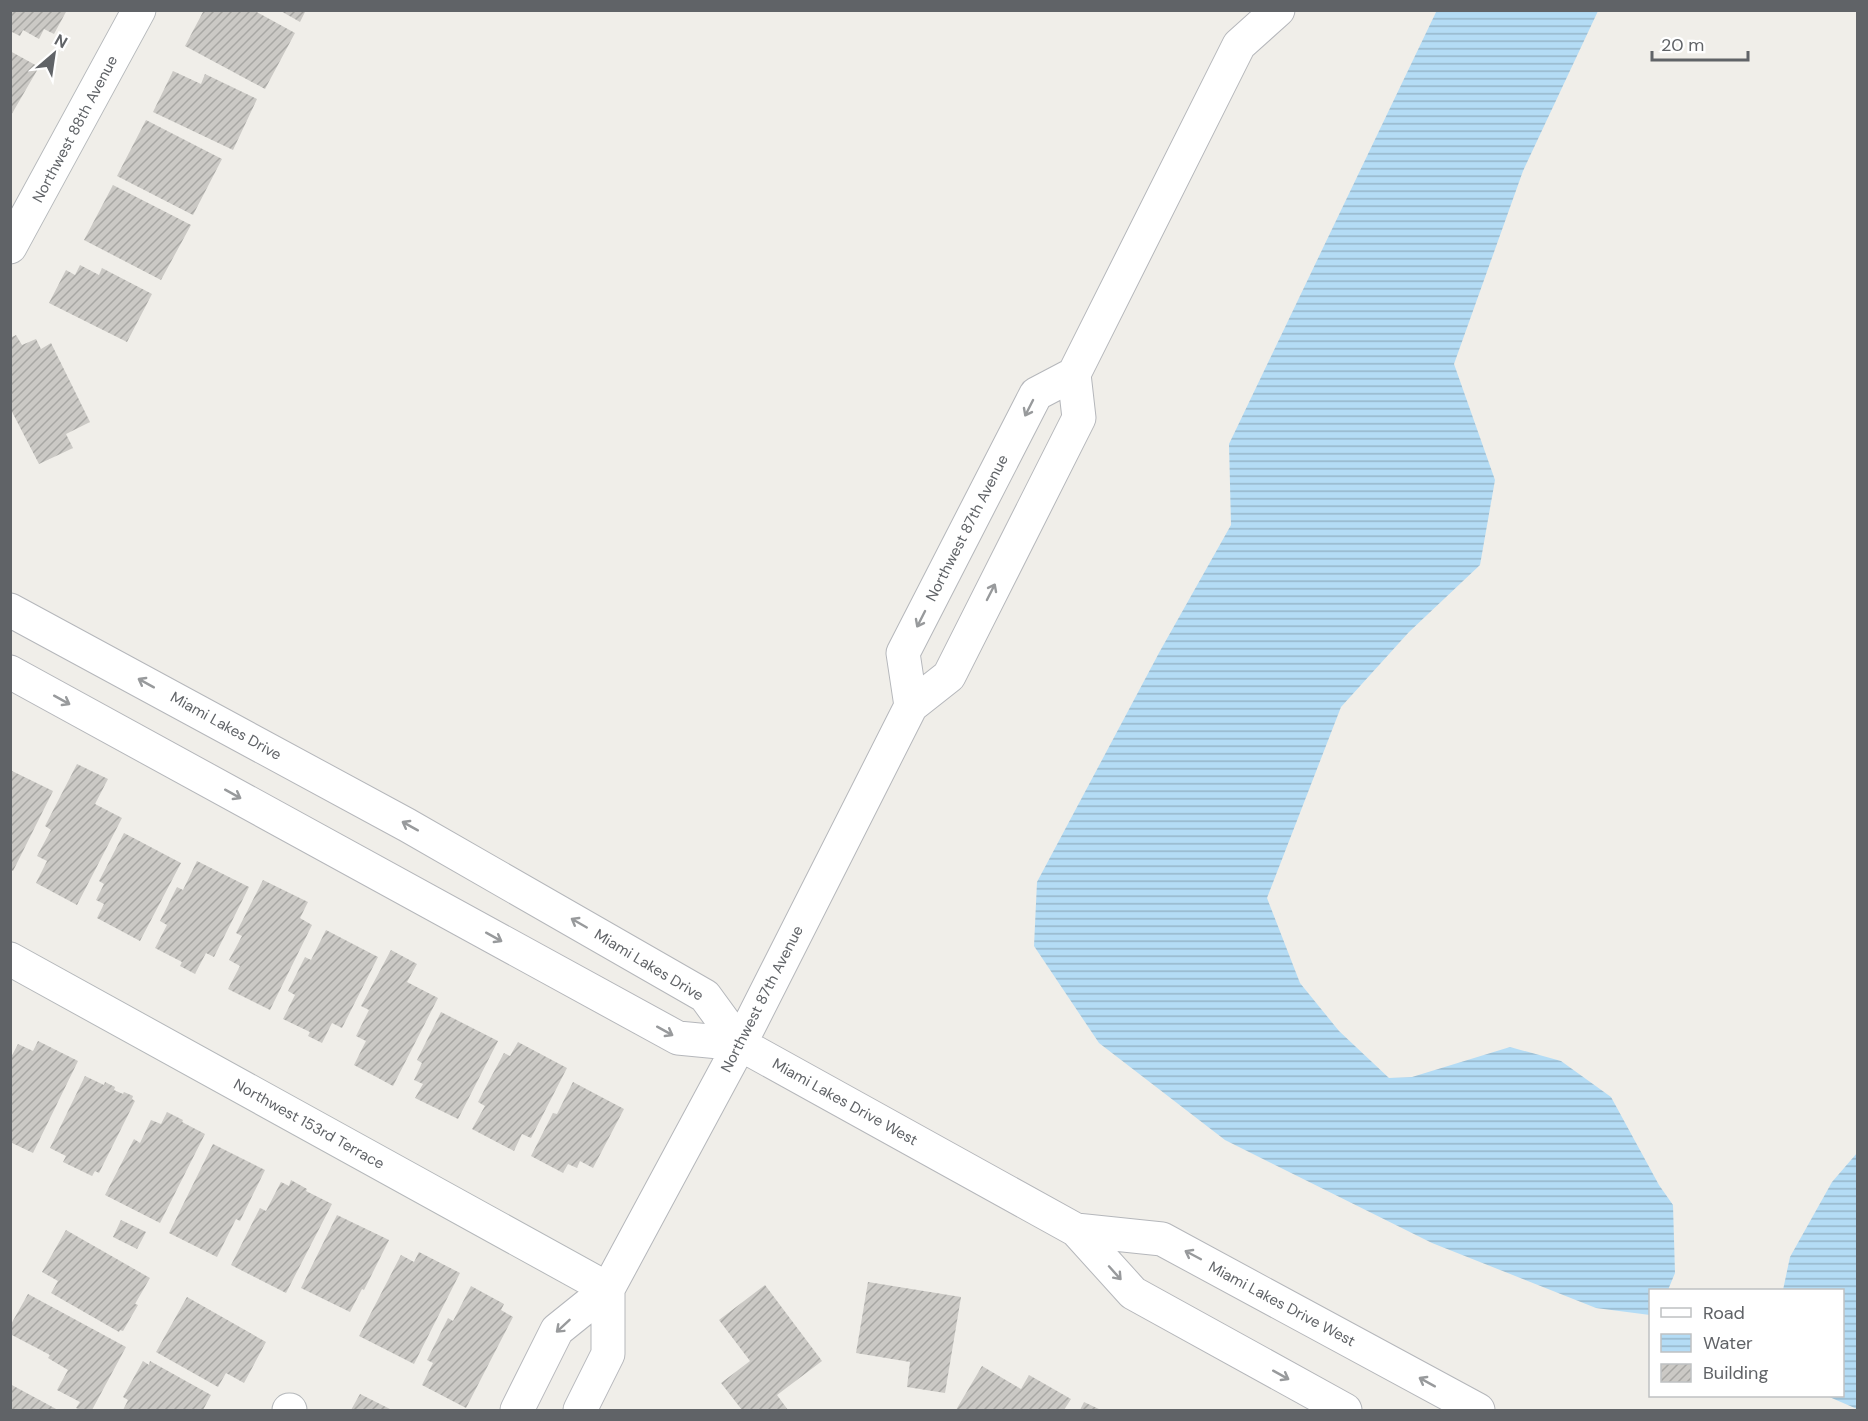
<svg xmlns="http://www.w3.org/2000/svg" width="1868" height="1421" viewBox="0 0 1868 1421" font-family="'DM Sans',sans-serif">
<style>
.water{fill:url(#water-rules)}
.building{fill:url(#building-hatch)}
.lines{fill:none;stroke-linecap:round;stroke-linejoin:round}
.street-casing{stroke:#b5b8bb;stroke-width:35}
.secondary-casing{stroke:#b5b7bb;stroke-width:35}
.street{stroke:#fff;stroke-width:33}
.secondary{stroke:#fff;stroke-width:33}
.oneway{stroke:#989a9c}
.labels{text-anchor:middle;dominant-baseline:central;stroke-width:6;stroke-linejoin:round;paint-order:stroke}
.street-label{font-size:15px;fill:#606367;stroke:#fff}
</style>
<defs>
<pattern id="water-rules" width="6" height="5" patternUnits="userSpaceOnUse" patternTransform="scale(1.5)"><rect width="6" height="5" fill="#b4dcf5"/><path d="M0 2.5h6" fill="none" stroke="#96b6ca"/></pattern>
<pattern id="building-hatch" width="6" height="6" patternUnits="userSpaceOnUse" patternTransform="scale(1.5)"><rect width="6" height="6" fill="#cbc9c5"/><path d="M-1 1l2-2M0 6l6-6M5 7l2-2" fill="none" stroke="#a8a7a4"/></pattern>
</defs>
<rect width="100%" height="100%" fill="#f0eee9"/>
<path class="water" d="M1437 10 1598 11 1523 171 1454 364 1495 480 1480 565 1409 632 1341 707 1267 898 1300 983 1339 1031 1389 1078 1412 1077 1510 1047 1561 1061 1611 1097 1659 1185 1673 1205 1675 1273 1668 1290H1650V1315L1596 1308 1432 1243 1225 1140 1099 1043 1034 946 1037 882 1160 651 1231 525 1229 444Z
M1857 1153V1409L1827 1396H1842V1290H1783L1790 1257 1832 1182Z"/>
<path class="building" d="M10 10H67L54 34 44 29 39 39 23 30 20 36 10 31Z
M204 10H253L295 33 265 89 185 46Z
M279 10H306L300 22Z
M10 51 39 67 10 117Z
M173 71 201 84 205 74 257 99 233 150 153 112Z
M146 120 222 159 193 215 117 176Z
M113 185 191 225 161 280 84 240Z
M80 265 99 275 102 268 152 294 127 342 49 303 66 270 75 275Z
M16 335 22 345 36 339 41 349 51 343 90 422 66 434 73 448 39 464 10 408V338Z
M77 764 108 779 95 804 122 818 77 905 36 883 47 861 37 856 51 830 45 826Z
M10 770 53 791 13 871 10 869Z
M124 833 181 863 140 941 97 918 104 904 96 900 104 884 99 881Z
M197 861 249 887 214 957 206 953 195 974 180 966 182 962 155 948 167 925 160 921 177 887 183 890Z
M263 880 308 902 300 918 312 925 270 1010 228 989 240 966 229 960 242 936 236 933Z
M326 930 378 957 342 1028 332 1023 322 1043 308 1036 310 1032 283 1019 295 995 288 991 305 957 311 960Z
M391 950 417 964 407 982 438 998 393 1086 354 1065 366 1041 356 1036 369 1010 361 1006Z
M441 1012 498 1041 458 1119 415 1098 423 1084 414 1080 422 1063 417 1060Z
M38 1041 78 1061 33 1153 10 1142V1059L18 1044 33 1051Z
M518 1042 567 1068 531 1138 522 1134 514 1151 472 1129 485 1106 478 1102 491 1077 504 1053 510 1056Z
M85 1076 104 1085 105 1082 115 1087 114 1090 123 1094 124 1092 133 1096 132 1099 135 1101 99 1173 95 1171 92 1176 63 1162 66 1156 50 1148Z
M573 1082 624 1109 593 1168 580 1161 577 1168 568 1164 563 1173 531 1156 553 1113 557 1114Z
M167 1112 183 1120 182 1122 205 1134 160 1223 105 1195 134 1139 140 1143 151 1120 161 1124Z
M213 1144 265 1170 240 1221 236 1219 217 1257 169 1233Z
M291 1180 307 1189 306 1191 332 1204 286 1293 231 1265 260 1208 266 1211 281 1182 289 1186Z
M337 1215 389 1240 364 1290 362 1289 350 1312 301 1288Z
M121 1220 146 1232 137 1249 113 1237Z
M66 1230 150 1278 135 1304 138 1305 123 1331 120 1330 119 1332 51 1293 58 1281 42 1272Z
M419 1252 460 1273 414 1364 359 1336 401 1255 414 1262Z
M868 1282 961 1297 945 1393 907 1387 910 1362 856 1353Z
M765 1285 822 1361 777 1395 788 1410H742L721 1383 750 1361 719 1320Z
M471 1286 504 1304 501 1310 513 1317 466 1408 422 1385 433 1363 427 1360 448 1318 453 1321Z
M28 1294 126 1347 92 1410H81L76 1408 80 1402 57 1390 68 1370 48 1358 50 1355 10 1334V1326Z
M187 1297 266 1342 244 1383 226 1373 218 1387 156 1352Z
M143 1361 149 1365 150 1361 211 1395 203 1410H123L128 1400 123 1397Z
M982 1366 1021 1389 1029 1375 1071 1399 1064 1410H956Z
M10 1384 58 1410H10Z
M360 1394 392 1410H351Z
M1084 1402 1101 1410H1080Z"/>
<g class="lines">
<defs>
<path id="street" d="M10 247 139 10
M10 959 608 1289
M289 1410H290"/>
<path id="secondary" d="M10 610 407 825 705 996 740 1044
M10 672 678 1038 740 1044 1076 1230 1133 1293 1345 1410
M911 706 903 653 1036 394 1074 374
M1076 1230 1162 1239 1478 1410
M517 1410 557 1330 608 1289 740 1044 911 706 949 676 1079 418 1074 374 1239 45 1278 10
M580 1410 608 1354V1289"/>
</defs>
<use href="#street" class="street-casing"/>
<use href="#secondary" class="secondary-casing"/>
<use href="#street" class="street"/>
<use href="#secondary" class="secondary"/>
</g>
<defs><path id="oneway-shaft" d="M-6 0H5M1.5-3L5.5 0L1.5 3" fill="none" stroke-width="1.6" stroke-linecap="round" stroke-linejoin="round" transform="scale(1.5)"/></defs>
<g class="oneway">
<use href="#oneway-shaft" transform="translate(1029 408) rotate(117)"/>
<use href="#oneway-shaft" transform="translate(991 592) rotate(-63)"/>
<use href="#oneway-shaft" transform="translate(921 619) rotate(117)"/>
<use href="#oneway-shaft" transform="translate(146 683) rotate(-151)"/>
<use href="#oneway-shaft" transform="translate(62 700) rotate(29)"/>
<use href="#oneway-shaft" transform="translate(233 794) rotate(29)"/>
<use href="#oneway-shaft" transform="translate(410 826) rotate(-151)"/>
<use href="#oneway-shaft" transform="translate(579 923) rotate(-150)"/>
<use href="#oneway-shaft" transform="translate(494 937) rotate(29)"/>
<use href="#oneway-shaft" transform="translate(665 1031) rotate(29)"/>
<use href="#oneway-shaft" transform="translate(1193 1255) rotate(-152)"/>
<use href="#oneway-shaft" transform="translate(1115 1273) rotate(48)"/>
<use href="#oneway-shaft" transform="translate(563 1326) rotate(137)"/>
<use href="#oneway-shaft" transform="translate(1281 1375) rotate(29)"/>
<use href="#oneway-shaft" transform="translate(1427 1382) rotate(-151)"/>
</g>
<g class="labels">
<g class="street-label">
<text transform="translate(75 129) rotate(-62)">Northwest 88th Avenue</text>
<text transform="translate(967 528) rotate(-63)">Northwest 87th Avenue</text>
<text transform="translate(226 726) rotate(29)">Miami Lakes Drive</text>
<text transform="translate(649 965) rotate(31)">Miami Lakes Drive</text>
<text transform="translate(762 999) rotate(-63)">Northwest 87th Avenue</text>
<text transform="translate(845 1102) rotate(29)">Miami Lakes Drive West</text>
<text transform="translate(309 1124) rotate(29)">Northwest 153rd Terrace</text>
<text transform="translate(1282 1304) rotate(28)">Miami Lakes Drive West</text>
</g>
</g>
<rect width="1868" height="1421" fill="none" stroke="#606367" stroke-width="24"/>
<rect x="1649" y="1289" width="195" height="108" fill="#ffffff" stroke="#bfc1c2" stroke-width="1.5"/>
<rect x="1661" y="1308" width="30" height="9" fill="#ffffff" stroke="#bfc1c2" stroke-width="1.5"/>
<text x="1703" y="1319" font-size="18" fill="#606367">Road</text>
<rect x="1661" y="1334" width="30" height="18" fill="url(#water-rules)" stroke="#bfc1c2" stroke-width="1.5"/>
<text x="1703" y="1349" font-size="18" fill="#606367">Water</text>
<rect x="1661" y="1364" width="30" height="18" fill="url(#building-hatch)" stroke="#bfc1c2" stroke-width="1.5"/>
<text x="1703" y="1379" font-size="18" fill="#606367">Building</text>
<g transform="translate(54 54) rotate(29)" stroke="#ffffff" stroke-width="4.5" paint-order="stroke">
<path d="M0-4.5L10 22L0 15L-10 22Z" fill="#606367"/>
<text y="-9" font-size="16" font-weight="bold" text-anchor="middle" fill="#606367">N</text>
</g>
<path d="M1652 51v9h96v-9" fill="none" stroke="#606367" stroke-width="3"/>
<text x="1661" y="51" font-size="18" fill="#606367" stroke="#ffffff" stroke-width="4.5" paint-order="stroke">20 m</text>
</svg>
